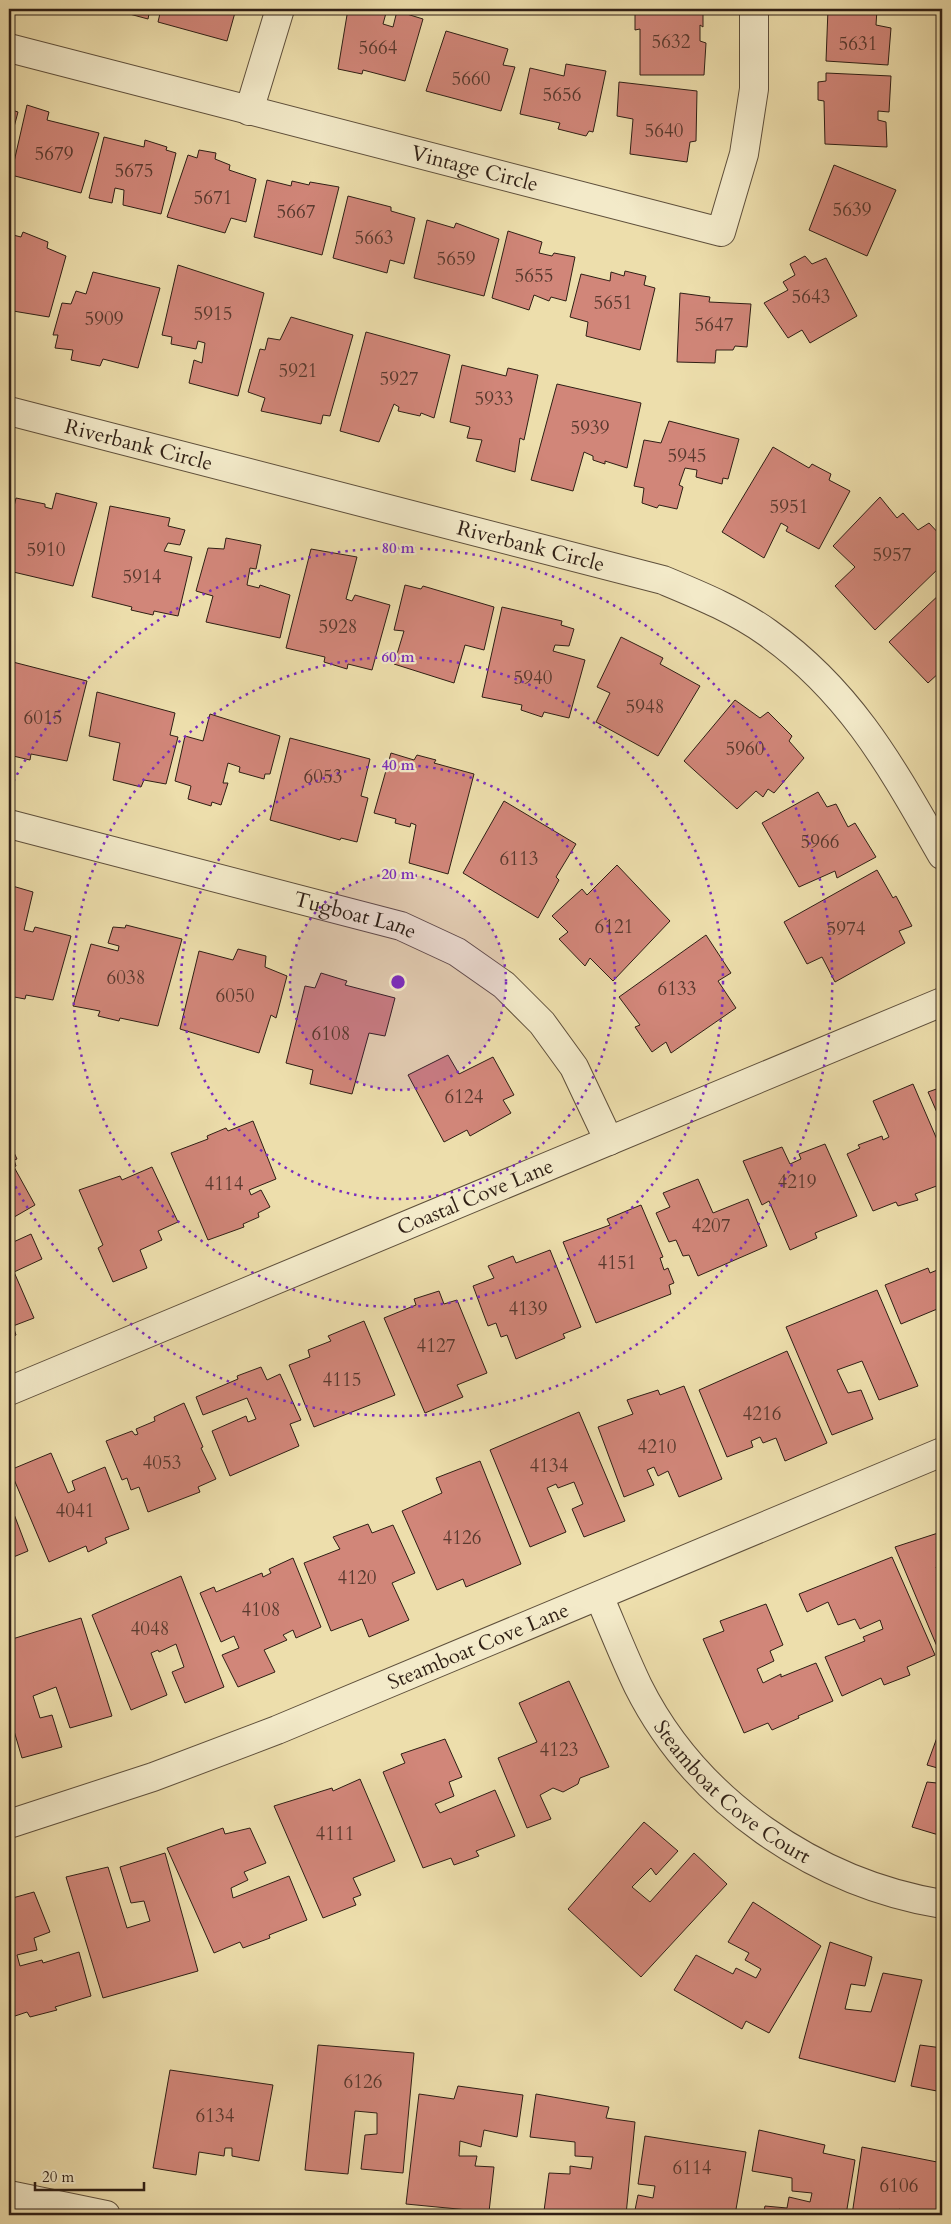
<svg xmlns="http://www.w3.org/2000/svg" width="951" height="2224" viewBox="0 0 951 2224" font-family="Cardo,serif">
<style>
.building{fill:#d18679;stroke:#2f1f15}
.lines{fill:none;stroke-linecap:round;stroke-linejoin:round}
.minor-casing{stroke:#5e4f3b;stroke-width:30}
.minor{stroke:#f3eac9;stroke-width:28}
.ring{fill:none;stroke:#7b2cbf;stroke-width:2.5;stroke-dasharray:2.5 5}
.labels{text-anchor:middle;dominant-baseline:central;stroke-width:4.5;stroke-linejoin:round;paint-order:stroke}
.number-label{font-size:19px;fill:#58392e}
.street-label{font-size:21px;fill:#2f1f15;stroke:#f3eac9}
.centre{fill:#7b2cbf;stroke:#f3eac9;stroke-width:2.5}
.ring-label{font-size:15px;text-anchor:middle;font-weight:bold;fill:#7b2cbf;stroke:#f3eac9;stroke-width:4.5;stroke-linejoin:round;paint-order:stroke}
</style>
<rect width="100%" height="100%" fill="#eddeac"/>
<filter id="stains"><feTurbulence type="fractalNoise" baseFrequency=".004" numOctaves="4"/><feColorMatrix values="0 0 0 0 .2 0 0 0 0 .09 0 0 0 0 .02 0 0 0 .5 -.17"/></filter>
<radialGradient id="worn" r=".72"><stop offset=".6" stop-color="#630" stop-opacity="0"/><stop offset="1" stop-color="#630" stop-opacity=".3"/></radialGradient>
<path class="building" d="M80 9H105L103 14Z
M111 9H150L148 19Z
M161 9H236L227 41 158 22Z
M348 9H369L386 13 383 24 393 27 397 11 423 19 405 81 363 70 362 74 338 69Z
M635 9H703V27L700 25V41L706 43 704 75H640V29L635 30Z
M828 9H877L876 25 891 28 888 65 826 61Z
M446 31 508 49 503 65 515 67 501 111 426 91Z
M566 64 606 71 593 132 589 131 586 136 558 129 560 123 520 114 530 68 564 76Z
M826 73 891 76 889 112 878 111V120L886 122 887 147 825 144 824 101 818 100V82L826 81Z
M619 82 697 91 696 141 690 142 687 162 630 154 633 119 617 116Z
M27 105 49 112 47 120 99 133 81 193 11 175Z
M9 109 18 112 9 146Z
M104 137 144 147 145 140 167 147 166 150 176 153 161 214 123 205 124 190 115 188 112 203 89 198Z
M199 150 216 153 215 159 230 165 229 170 256 179 246 222 231 218 225 233 167 217 188 155 197 158Z
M834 165 896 190 867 256 809 230Z
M267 180 291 186 292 181 309 185 310 182 339 187 322 255 254 237Z
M348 196 391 207V211L415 218 404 264 390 260 387 273 333 258Z
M427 220 454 228 456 223 499 239 484 296 414 278Z
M508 231 542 242 539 253 552 256 554 253 575 257 566 301 551 297 549 301 534 295 529 310 492 298Z
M23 232 48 242 47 248 66 256 49 317 13 311 14 307 9 306V234L21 237Z
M805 256 812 264 826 258 857 316 810 343 802 330 788 338 764 303 788 290 783 282 795 275 790 264Z
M178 265 264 293 238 396 189 383 194 360 202 363 205 343 198 341 196 349 171 344 172 337 162 335Z
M625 271 646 276 644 285 655 288 640 350 586 336 588 322 570 317 581 274 610 281 611 272 624 276Z
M93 272 160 288 138 368 103 359 100 366 71 360 73 350 55 348 58 335H53L62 303 71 304 76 291 86 294Z
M680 293 710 297 709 302 751 304 747 347 735 346 733 350H716L715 363 677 362Z
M291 317 353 335 330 416 323 415 321 424 261 411 265 398 248 392 260 349 265 350 268 338 280 340Z
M366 332 450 355 434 418 421 413 420 416 398 411 399 407 394 404 379 442 340 431Z
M462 365 506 376 508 368 538 375 524 440 520 438 515 472 476 461 482 440 467 438 470 427 450 422Z
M557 384 641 403 627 468 605 461V464L593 460V456L584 452 573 491 531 480Z
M669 421 739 439 728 479 723 478 722 484 696 477 697 470 685 468 679 485 683 487 677 509 659 505 657 508 642 503 644 488 634 486 644 440 661 443Z
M773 447 809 468 812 464 831 474 829 480 850 491 819 549 786 531 788 527 781 523 764 558 722 532Z
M56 493 97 503 73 586 9 571V528L16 498 45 504V507L52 509Z
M880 497 897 518 903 513 918 530 929 523 942 537V565L875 630 835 586 855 567 833 546Z
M110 506 170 518 168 526 185 530 180 545 168 543 164 551 192 557 178 616 154 611 153 615 131 610 132 607 92 597Z
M226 538 261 545 256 569 250 568 247 585 259 588 260 585 290 595 280 638 206 622 213 596 196 591 208 548 224 549Z
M311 549 357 557 346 599 352 601 355 595 390 605 372 670 348 664 347 669 324 662 325 657 286 648Z
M405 585 421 589 423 586 494 607 484 650 465 645 454 683 394 664 404 631 394 630Z
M942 592V672L941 671 928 683 889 642Z
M502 607 562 621 561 625 574 629 569 646 555 645 553 651 585 660 569 718 544 712 542 717 521 710 522 705 482 697Z
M621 637 663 658 660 664 700 686 658 756 596 722 610 693 597 687Z
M9 661 87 681 67 761 31 754 30 760 9 755Z
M97 692 175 713 170 735 178 737 166 784 144 780 141 787 113 780 120 743 89 736Z
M735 700 760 718 768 712 792 736 789 741 804 758 774 793 768 789 763 797 756 791 737 809 684 761Z
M210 714 280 736 270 774H265L264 779 239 772 240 767 228 763 223 783H228L221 805 212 802 211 806 188 799 191 786 175 781 185 736 203 741Z
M290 738 370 759 361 796 368 798 357 842 341 838 340 840 270 820Z
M391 753 414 760 417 755 436 760 434 763 474 774 448 874 409 863 416 825 411 823 410 827 395 823 396 819 374 813Z
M818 792 827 807 836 804 848 827 855 823 876 857 837 878 835 871 799 887 762 823Z
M504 801 576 844 556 877 559 880 538 918 463 873Z
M617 865 670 921 613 981 590 958 585 966 559 939 568 932 552 916 582 889 587 895Z
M877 870 893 898 896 896 912 926 899 931 905 943 835 982 822 957 807 964 784 922Z
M9 885 33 892 24 930 33 932 35 927 71 936 53 1000 26 995 25 999 9 996Z
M126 925 182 939 158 1026 120 1018 119 1021 98 1016 100 1011 73 1006 91 944 118 951 119 946 108 943 113 927 125 928Z
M706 935 731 973 718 981 736 1008 671 1053 666 1042 652 1052 635 1027 640 1025 619 997Z
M238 949 266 956 265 967 287 976 276 1018 271 1015 259 1053 180 1029 199 951 233 960Z
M321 973 347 981 345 985 395 998 385 1036 369 1033 352 1094 310 1084 313 1070 286 1063 305 986 315 988Z
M448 1055 459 1074 493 1057 514 1095 503 1100 511 1113 470 1136 467 1130 444 1142 408 1075Z
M913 1084 942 1151V1184L915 1194 918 1200 898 1206 896 1202 873 1211 847 1154 860 1148 858 1145 882 1136 883 1140 889 1137 873 1101Z
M942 1087V1124L928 1092Z
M253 1121 276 1179 249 1190 251 1195 261 1190 270 1207 258 1213 259 1217 243 1224 244 1227 208 1240 171 1153 208 1139 207 1136 226 1128 228 1131Z
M9 1142 17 1159 14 1160 16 1166 14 1167 35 1205 9 1220Z
M825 1144 857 1216 815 1233 817 1238 790 1250 769 1201 762 1205 743 1161 782 1147 790 1164 801 1159 799 1154Z
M152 1167 178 1222 158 1231 162 1240 140 1250 147 1268 113 1282 98 1248 103 1245 79 1190 120 1176 122 1180Z
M698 1179 713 1213 748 1199 767 1246 698 1276 689 1255 683 1256 676 1240 669 1242 656 1213 670 1207 663 1193Z
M641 1205 663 1257 660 1258 664 1270 668 1268 674 1283 669 1285 671 1294 596 1323 563 1242 610 1225 607 1219Z
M31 1234 42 1259 14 1272 34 1318 13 1326 16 1335 9 1339V1244Z
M550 1250 581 1327 563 1334 565 1338 516 1359 507 1335 501 1337 496 1323 488 1326 473 1286 494 1278 488 1266 513 1256 516 1263Z
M928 1268 930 1273 942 1268V1307L901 1324 885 1285Z
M877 1290 918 1386 879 1400 862 1361 837 1370 848 1393 861 1390 873 1419 832 1435 786 1327Z
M439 1291 444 1304 457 1300 487 1373 457 1385 463 1397 425 1413 384 1318 416 1305 414 1299Z
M364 1321 395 1395 314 1427 289 1365 310 1357 308 1350 331 1341 328 1336Z
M787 1351 827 1443 785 1461 776 1438 763 1443 760 1437 751 1441 753 1447 727 1457 699 1390Z
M261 1367 267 1380 280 1374 301 1420 290 1424 299 1446 230 1476 212 1431 246 1416 248 1422 256 1419 247 1398 203 1415 196 1397 238 1379 237 1376Z
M684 1386 722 1479 679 1497 668 1471 658 1476 654 1467 647 1470 654 1485 624 1497 598 1427 633 1414 627 1400 658 1390 660 1395Z
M184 1403 203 1447 201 1448 216 1479 198 1487 200 1492 148 1512 139 1487 131 1490 127 1478 122 1480 106 1441 132 1431 135 1435 138 1434 136 1429 155 1421 154 1417Z
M579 1412 625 1521 584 1537 572 1509 583 1504 574 1482 558 1488 556 1484 547 1488 566 1532 530 1547 490 1450Z
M51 1453 68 1493 75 1490 72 1481 105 1467 129 1529 105 1538 107 1543 88 1552 86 1546 49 1562 10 1470Z
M480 1461 521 1564 466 1587 463 1579 437 1590 402 1511 442 1493 436 1478Z
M9 1501 28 1551 11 1558 13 1563 9 1564Z
M368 1524 372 1533 393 1525 415 1573 392 1583 409 1620 369 1637 362 1619 331 1631 304 1563 340 1549 333 1537Z
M938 1533 942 1542V1564L936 1567 942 1581 941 1656 895 1547Z
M892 1557 935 1655 907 1667 910 1675 884 1685 881 1678 842 1696 825 1657 865 1641 863 1637 883 1629 880 1620 860 1629 855 1619 838 1625 828 1602 807 1612 799 1594Z
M293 1558 321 1627 296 1638 293 1630 283 1635 287 1640 264 1650 275 1672 238 1687 222 1655 239 1648 234 1636 221 1642 200 1593 214 1587 216 1592 262 1573 263 1577 271 1573 269 1569Z
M181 1576 224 1687 185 1703 172 1672 184 1667 176 1644 159 1652 158 1650 151 1653 167 1695 131 1710 92 1615Z
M766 1604 783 1645 770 1651 774 1661 757 1669 763 1683 781 1674V1677L816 1663 833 1701 798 1716 799 1718 772 1730 768 1723 744 1733 703 1639 724 1631 720 1621Z
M81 1618 112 1716 70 1728 56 1687 33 1696 40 1718 52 1715 62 1747 22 1758 9 1714V1640Z
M569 1681 609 1767 580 1778 578 1784 563 1792 553 1788 540 1795 551 1819 527 1828 498 1758 537 1742 519 1703Z
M939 1732H942V1836L912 1827 927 1782 937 1783 941 1769 927 1765Z
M445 1739 462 1777 449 1782 454 1796 435 1804 440 1813 495 1790 515 1836 476 1851 479 1856 454 1865 451 1858 423 1868 383 1772 405 1763 401 1754Z
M360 1779 395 1861 353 1878 361 1895 353 1898 356 1905 323 1918 274 1806 332 1788 333 1791Z
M644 1822 678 1851 656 1875 651 1868 632 1887 650 1902 694 1853 727 1884 641 1977 568 1909Z
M223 1828 225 1834 250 1828 266 1863 244 1872 248 1880 231 1888 233 1898 289 1876 307 1920 269 1935 270 1938 243 1948 240 1942 214 1953 167 1848Z
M165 1853 198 1971 103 1998 66 1877 108 1867 127 1928 150 1921 144 1901 131 1903 120 1867Z
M34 1892 50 1932 34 1938 37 1950 17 1955 20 1966 42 1960 43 1963 79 1952 91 1996 55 2007 57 2010 30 2017 27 2012 9 2018V1899Z
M753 1902 821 1946 769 2033 746 2021 742 2029 674 1990 696 1955 733 1974 736 1968 756 1978 761 1969 745 1960 749 1953 728 1942Z
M830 1942 872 1957 865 1986 851 1984 845 2009 871 2012 883 1973 922 1980 895 2082 799 2058Z
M318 2045 414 2053 403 2173 361 2169 365 2135 377 2134V2113L355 2111 348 2174 305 2170Z
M920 2045 942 2048V2092L911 2086Z
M170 2070 273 2085 259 2161 232 2156V2148H225L224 2156 199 2152 196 2175 153 2168Z
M458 2086 523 2095 517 2137 484 2130 481 2147 460 2141 459 2156H477L475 2166 494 2167 489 2212 406 2204 419 2094 454 2099Z
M536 2094 609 2107 606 2118 635 2122 626 2215H569L544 2211 549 2173 570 2174V2166L591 2169 593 2157 575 2156V2142L530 2137Z
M759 2130 825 2145 823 2153 855 2160 846 2215H763L765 2206 787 2208 789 2197 810 2202 812 2193 792 2191V2178L752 2171Z
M645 2136 746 2152 735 2215H708V2213L699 2211V2215H634L638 2195 653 2198 655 2186 638 2184Z
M862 2147 942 2163V2215H907V2213L899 2209 898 2215H852Z"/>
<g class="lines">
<defs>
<g id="minor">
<path id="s1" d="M9 48 721 232 744 154 754 89V9"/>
<path d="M249 111 280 9"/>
<path id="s2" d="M9 411 663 580C699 595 736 610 768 633 852 693 892 768 942 855"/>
<path id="s3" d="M9 824 401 926 457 952 504 985 542 1023 574 1067 609 1141"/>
<path id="s4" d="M9 1391 942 1002"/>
<path id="s5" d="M599 1596C612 1626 624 1657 638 1686 696 1802 816 1883 942 1904"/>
<path id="s6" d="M9 1824 153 1777 277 1730 942 1452"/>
<path d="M9 2195 106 2215"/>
</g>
</defs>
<use href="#minor" class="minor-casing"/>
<use href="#minor" class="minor"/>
</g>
<circle cx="398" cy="982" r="108" fill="#7b2cbf" fill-opacity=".12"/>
<g class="ring">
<circle cx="398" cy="982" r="108"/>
<circle cx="398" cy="982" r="217"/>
<circle cx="398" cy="982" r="325"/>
<path d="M10 788A434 434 0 1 1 10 1176"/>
</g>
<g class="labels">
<g class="number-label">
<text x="671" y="42">5632</text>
<text x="858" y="44">5631</text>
<text x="378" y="48">5664</text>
<text x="471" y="79">5660</text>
<text x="562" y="95">5656</text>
<text x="664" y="131">5640</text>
<text x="54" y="154">5679</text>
<text x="134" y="171">5675</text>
<text x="213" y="198">5671</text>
<text x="852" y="210">5639</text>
<text x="296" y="212">5667</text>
<text x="374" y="238">5663</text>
<text x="456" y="259">5659</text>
<text x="534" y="276">5655</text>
<text x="811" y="297">5643</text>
<text x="613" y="303">5651</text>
<text x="213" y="314">5915</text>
<text x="104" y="319">5909</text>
<text x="714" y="325">5647</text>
<text x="298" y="371">5921</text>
<text x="399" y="379">5927</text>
<text x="494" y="399">5933</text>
<text x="590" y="428">5939</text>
<text x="687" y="456">5945</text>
<text x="789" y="507">5951</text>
<text x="46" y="550">5910</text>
<text x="892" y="555">5957</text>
<text x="142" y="577">5914</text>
<text x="338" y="627">5928</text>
<text x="533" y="678">5940</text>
<text x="645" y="707">5948</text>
<text x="43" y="718">6015</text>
<text x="745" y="749">5960</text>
<text x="323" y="777">6053</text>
<text x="820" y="842">5966</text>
<text x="519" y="859">6113</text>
<text x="614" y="927">6121</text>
<text x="846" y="929">5974</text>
<text x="126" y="978">6038</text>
<text x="677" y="989">6133</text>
<text x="235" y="996">6050</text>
<text x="331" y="1034">6108</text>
<text x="464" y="1097">6124</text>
<text x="797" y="1182">4219</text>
<text x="224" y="1184">4114</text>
<text x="711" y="1226">4207</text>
<text x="617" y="1263">4151</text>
<text x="528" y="1309">4139</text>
<text x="436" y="1346">4127</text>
<text x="342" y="1380">4115</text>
<text x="762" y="1414">4216</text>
<text x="657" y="1447">4210</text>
<text x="162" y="1463">4053</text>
<text x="549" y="1466">4134</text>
<text x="75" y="1511">4041</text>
<text x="462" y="1538">4126</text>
<text x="357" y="1578">4120</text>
<text x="261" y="1610">4108</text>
<text x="150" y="1629">4048</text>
<text x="559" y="1750">4123</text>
<text x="335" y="1834">4111</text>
<text x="363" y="2082">6126</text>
<text x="215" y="2116">6134</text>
<text x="692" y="2168">6114</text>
<text x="899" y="2186">6106</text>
</g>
<g class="street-label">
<text stroke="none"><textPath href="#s1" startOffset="481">Vintage Circle</textPath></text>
<text stroke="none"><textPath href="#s2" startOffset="134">Riverbank Circle</textPath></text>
<text stroke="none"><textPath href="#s2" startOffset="539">Riverbank Circle</textPath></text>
<text stroke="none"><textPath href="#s3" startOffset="358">Tugboat Lane</textPath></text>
<text stroke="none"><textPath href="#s4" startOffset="505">Coastal Cove Lane</textPath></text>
<text stroke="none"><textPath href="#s6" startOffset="502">Steamboat Cove Lane</textPath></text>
<text stroke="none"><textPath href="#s5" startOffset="242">Steamboat Cove Court</textPath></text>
</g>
</g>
<circle cx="398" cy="982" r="8" class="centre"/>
<g class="ring-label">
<text x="398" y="553">80 m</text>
<text x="398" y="662">60 m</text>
<text x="398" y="770">40 m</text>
<text x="398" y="879">20 m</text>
</g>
<rect width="951" height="2224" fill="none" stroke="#eddeac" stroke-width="30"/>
<rect x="10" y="10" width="931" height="2204" fill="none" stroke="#2f1f15" stroke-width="2.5"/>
<rect x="15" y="15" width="921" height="2194" fill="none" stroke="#2f1f15"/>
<path d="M35 2182v8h109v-8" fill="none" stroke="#2f1f15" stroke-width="2.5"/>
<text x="42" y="2182" font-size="15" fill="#2f1f15" stroke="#f3eac9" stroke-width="4" paint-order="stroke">20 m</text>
<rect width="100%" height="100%" filter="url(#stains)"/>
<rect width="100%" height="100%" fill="url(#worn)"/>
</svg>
